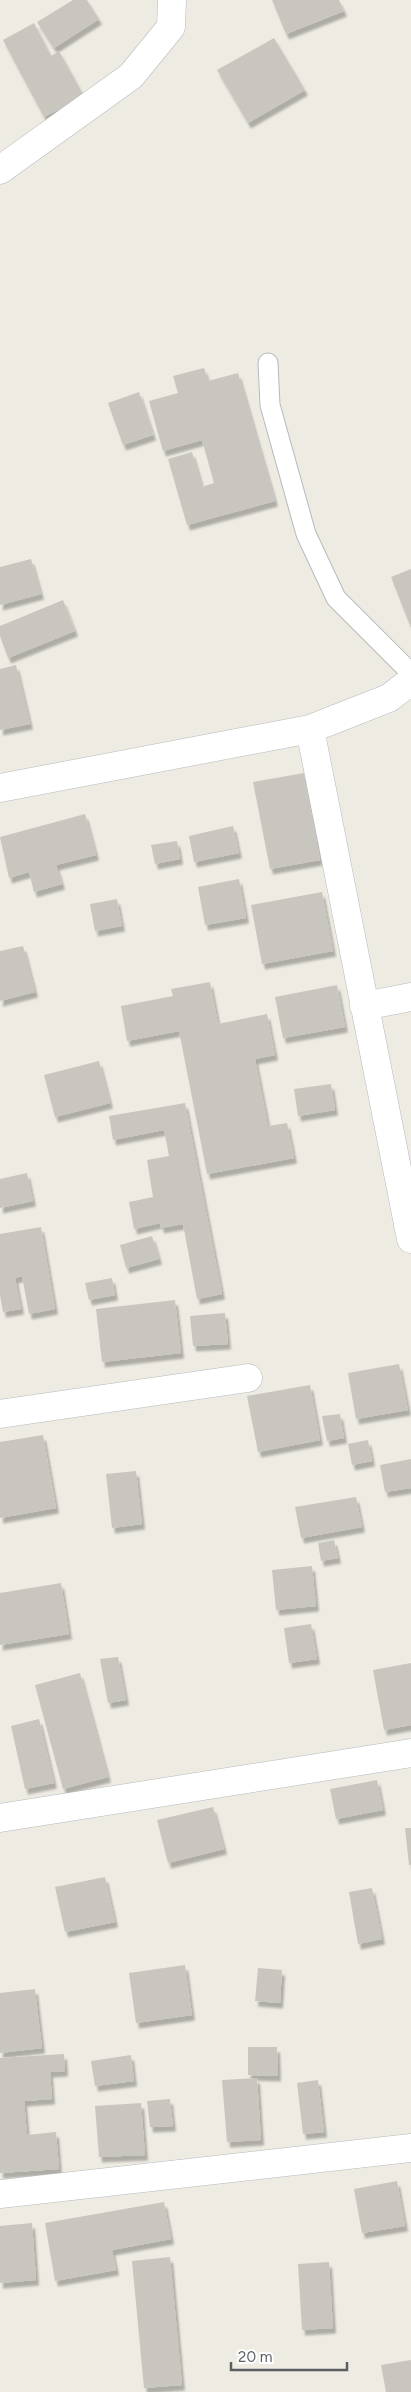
<svg xmlns="http://www.w3.org/2000/svg" width="411" height="2392" viewBox="0 0 411 2392" font-family="Figtree,sans-serif">
<style>
.building{fill:#c9c6c0;filter:url(#shadow)}
.lines{fill:none;stroke-linecap:round;stroke-linejoin:round}
.service-casing{stroke:#b6b9bd;stroke-width:21}
.minor-casing{stroke:#b6b9bd;stroke-width:29}
.service{stroke:#fff;stroke-width:19}
.minor{stroke:#fff;stroke-width:28}
</style>
<defs>
<filter id="shadow"><feDropShadow dx="3" dy="5.5" stdDeviation="1" flood-color="#0004"/></filter>
</defs>
<rect width="100%" height="100%" fill="#eeebe3"/>
<path class="building" d="M73 0H87L99 19 54 48 37 22Z
M272 0H339L344 11 286 34Z
M34 23 51 56 59 51 84 96 44 117 3 40Z
M274 38 305 90 248 123 217 70Z
M204 368 208 381 238 373 275 501 187 525 168 459 192 452 202 487 214 483 202 440 163 451 149 401 178 393 173 376Z
M139 392 153 435 123 445 108 403Z
M31 559 41 594 0 605V567Z
M411 569V628L391 577Z
M63 600 75 631 8 658 0 636V626Z
M16 665 30 724 0 730V669Z
M304 773 320 860 270 869 253 782Z
M85 814 96 855 56 865 62 884 34 892 29 872 9 878 0 837Z
M233 826 239 853 194 862 189 836Z
M177 841 180 859 155 864 151 845Z
M239 879 246 918 205 925 198 887Z
M322 892 333 951 262 964 251 905Z
M117 899 122 926 95 931 90 904Z
M23 946 35 992 0 1001V951Z
M210 982 218 1024 267 1014 275 1055 255 1059 268 1126 287 1123 294 1158 207 1174 179 1031 127 1041 121 1006 173 996 171 989Z
M337 985 345 1027 283 1038 275 997Z
M99 1061 110 1103 55 1117 44 1075Z
M331 1084 335 1110 298 1116 294 1089Z
M185 1103 222 1294 197 1299 183 1224 161 1228 160 1223 134 1229 129 1202 153 1197 147 1160 169 1156 164 1130 113 1140 109 1116Z
M27 1173 33 1201 0 1208V1179Z
M41 1227 55 1309 29 1314 22 1276 15 1278 21 1309 3 1312 0 1295V1234Z
M152 1236 159 1259 126 1268 120 1245Z
M112 1278 115 1295 89 1300 85 1283Z
M175 1300 181 1353 102 1362 96 1309Z
M225 1313 228 1344 193 1346 190 1316Z
M399 1364 408 1410 356 1419 348 1373Z
M310 1385 320 1440 258 1452 247 1396Z
M340 1414 344 1438 327 1441 322 1416Z
M43 1435 56 1508 0 1518V1442Z
M368 1440 372 1461 352 1465 348 1444Z
M411 1459V1488L385 1492 380 1465Z
M136 1471 142 1524 112 1528 106 1474Z
M356 1497 362 1527 301 1538 295 1507Z
M334 1540 338 1558 321 1561 318 1543Z
M312 1566 316 1606 276 1610 272 1570Z
M61 1583 69 1634 0 1645V1593Z
M311 1624 317 1659 289 1663 284 1628Z
M118 1657 126 1700 108 1703 100 1659Z
M411 1663V1725L384 1730 373 1670Z
M80 1673 108 1777 63 1789 35 1685Z
M39 1719 54 1783 25 1789 11 1726Z
M377 1780 383 1810 336 1819 330 1789Z
M213 1807 224 1849 168 1863 157 1820Z
M405 1828H411V1865H409Z
M105 1877 115 1922 65 1932 55 1887Z
M372 1888 382 1939 358 1944 349 1892Z
M185 1965 192 2015 136 2023 129 1973Z
M258 1968 282 1970 280 2003 255 2001Z
M35 1989 42 2048 0 2053V1993Z
M248 2047H277L278 2076 248 2075Z
M64 2054 65 2071 50 2072 52 2099 24 2101 27 2135 56 2132 59 2169 0 2173V2058Z
M131 2055 134 2081 95 2086 91 2061Z
M257 2078 261 2140 227 2142 222 2080Z
M318 2080 324 2132 303 2134 297 2083Z
M170 2099 173 2126 150 2127 147 2101Z
M141 2103 145 2155 99 2157 95 2106Z
M397 2181 405 2226 362 2233 354 2189Z
M164 2202 171 2239 112 2250 116 2270 55 2281 45 2223Z
M32 2223 36 2280 0 2283V2226Z
M170 2257 182 2385 144 2388 132 2261Z
M329 2262 333 2328 302 2330 298 2264Z
M411 2360V2392H386L381 2365Z"/>
<g class="lines">
<defs>
<path id="service" d="M268 363 270 405 306 534 336 598 411 673"/>
<path id="minor" d="M0 170 131 76 171 27 172 0
M310 729 411 1239
M0 788 310 729 389 698 411 681
M364 1006 411 997
M0 1414 248 1378
M0 1818 411 1753
M0 2194 411 2148"/>
</defs>
<use href="#service" class="service-casing"/>
<use href="#minor" class="minor-casing"/>
<use href="#service" class="service"/>
<use href="#minor" class="minor"/>
</g>
<path d="M231 2362v8h116v-8" fill="none" stroke="#5b5f64" stroke-width="2.5"/>
<text x="238" y="2362" font-size="15" fill="#5b5f64" stroke="#ffffff" stroke-width="4" paint-order="stroke">20 m</text>
</svg>
